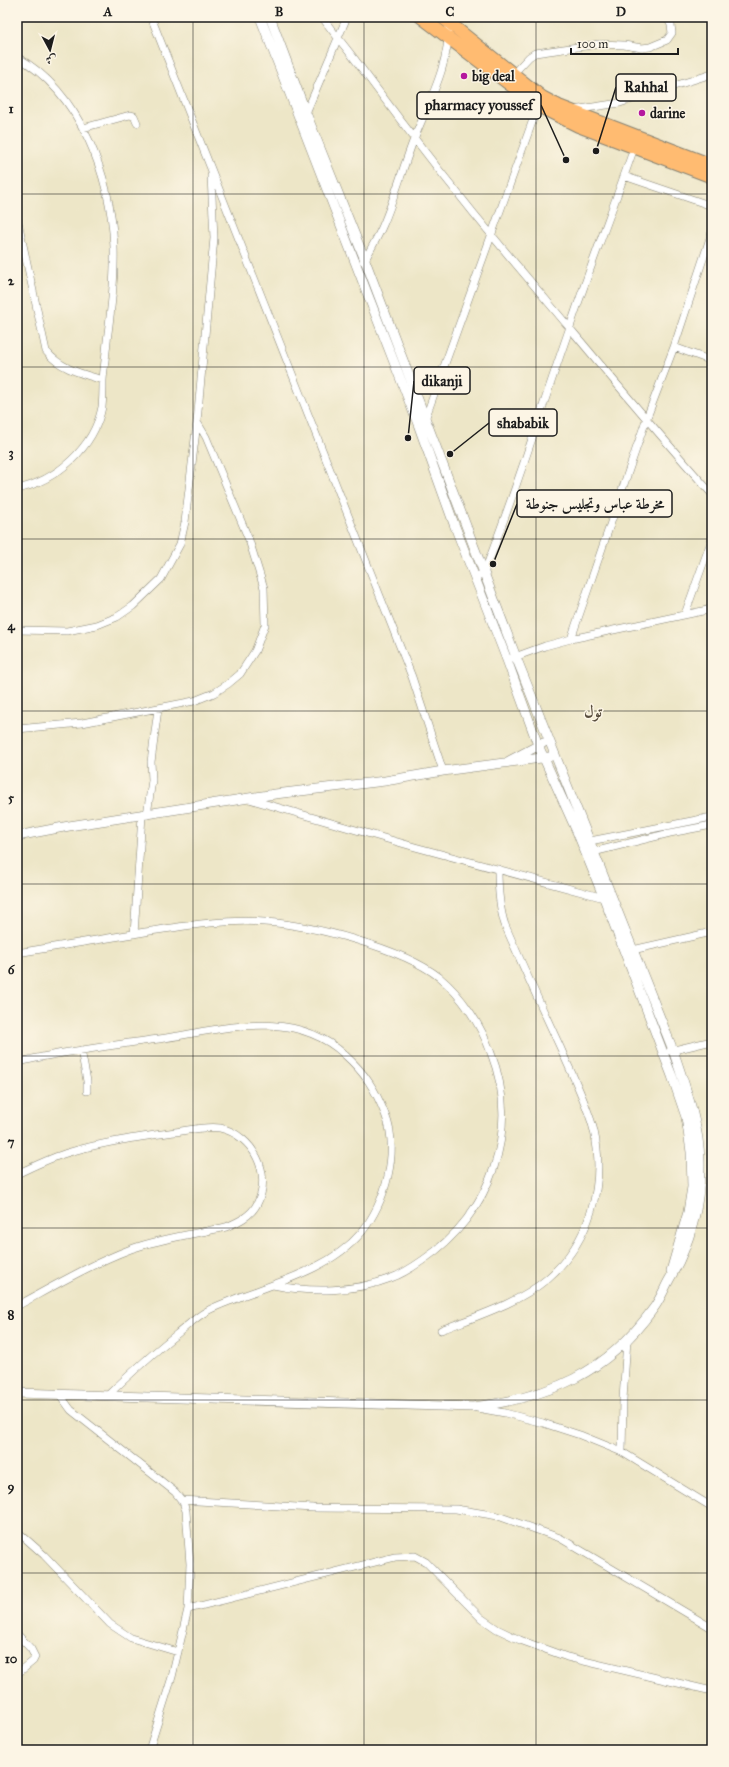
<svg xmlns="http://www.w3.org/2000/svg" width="729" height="1767" viewBox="0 0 729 1767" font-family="'IM FELL Great Primer',Amiri,serif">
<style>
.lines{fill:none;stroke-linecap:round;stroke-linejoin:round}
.minor-casing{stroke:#848172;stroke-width:8}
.tertiary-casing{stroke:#848172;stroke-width:10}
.primary-casing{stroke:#848172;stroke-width:14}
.minor{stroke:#fff;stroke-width:7}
.tertiary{stroke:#fff;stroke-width:9}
.primary{stroke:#ffbb71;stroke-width:12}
.grid{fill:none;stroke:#1c1c1c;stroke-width:1;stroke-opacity:0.55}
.poi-dot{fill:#b5179e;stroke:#fcf5e5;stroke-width:1.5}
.labels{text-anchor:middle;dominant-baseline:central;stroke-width:3;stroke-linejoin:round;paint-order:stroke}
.poi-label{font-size:14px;font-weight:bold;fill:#1c1c1c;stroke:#fcf5e5;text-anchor:start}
.quarter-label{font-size:16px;font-weight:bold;fill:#564b3c;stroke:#fcf5e5}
.leader{fill:none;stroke:#1c1c1c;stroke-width:1.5}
.callout-dot{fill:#1c1c1c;stroke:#fcf5e5;stroke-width:1.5}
.callout{fill:#fcf5e5;stroke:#1c1c1c;stroke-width:1.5}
.callout-label{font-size:15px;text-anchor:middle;font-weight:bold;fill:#1c1c1c}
.neatline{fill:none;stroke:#1c1c1c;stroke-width:1.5}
.grid-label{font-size:13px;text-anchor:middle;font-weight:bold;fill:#1c1c1c}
</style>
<rect width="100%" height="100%" fill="#fcf5e5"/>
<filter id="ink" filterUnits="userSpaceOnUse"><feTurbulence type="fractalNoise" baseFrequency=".025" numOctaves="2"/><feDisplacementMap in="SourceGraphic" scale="8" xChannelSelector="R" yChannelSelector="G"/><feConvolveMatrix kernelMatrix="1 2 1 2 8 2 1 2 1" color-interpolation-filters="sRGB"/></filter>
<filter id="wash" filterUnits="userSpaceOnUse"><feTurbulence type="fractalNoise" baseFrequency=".012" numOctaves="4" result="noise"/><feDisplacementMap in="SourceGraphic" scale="16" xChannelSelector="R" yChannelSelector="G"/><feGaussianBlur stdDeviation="0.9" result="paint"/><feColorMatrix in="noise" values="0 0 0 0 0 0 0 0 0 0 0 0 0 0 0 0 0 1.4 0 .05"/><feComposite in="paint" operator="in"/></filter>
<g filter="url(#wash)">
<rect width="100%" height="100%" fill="#ede6c7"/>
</g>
<g filter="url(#ink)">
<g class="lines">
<defs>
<path id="minor" d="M151 17 412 677 443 771
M322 17C335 35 349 51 362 69 416 142 472 213 531 282 591 353 650 425 712 494
M17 57C81 93 111 177 114 247 115 278 111 310 107 341 106 354 104 367 103 380 103 389 103 398 102 407 94 448 56 481 17 489
M513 74 529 57 535 53 599 44 624 45 642 48 650 47 667 40 672 33 671 25 667 17
M573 110 620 103 712 74
M303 115 306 113 347 17
M83 128 130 115 134 116 137 123
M624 176 712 206
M17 217 46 351C60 369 83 374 103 380
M363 261 365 260C371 248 378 237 383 225 395 197 403 167 414 139 430 99 449 66 449 23
M674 347 712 361
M424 422 539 103
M475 577 484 573C516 492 541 409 570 327 590 267 613 208 634 148
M709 609 712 621
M685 614 712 539
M17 630 67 631 97 625 117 617 133 606 161 579 180 544 185 522 197 422 214 238 211 176
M571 639 646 420 674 347 712 232
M512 658 545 646 571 639 712 609
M17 729 82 723 194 701 214 693 228 684 240 674 255 651 265 625 264 588 249 540 206 437 197 422
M249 799 415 847 604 898
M147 815 152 780 151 762 158 709
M590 841 712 817
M589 853 670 833 712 825
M134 934 142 816
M628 951 712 932
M17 953C60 946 102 939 145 932 185 926 224 919 264 922 312 925 402 948 439 977 462 996 481 1025 491 1053 521 1130 491 1214 423 1260 413 1267 403 1274 391 1278 355 1292 311 1293 273 1285
M81 1050 87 1081V1091
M670 1051 712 1041
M17 1063C32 1058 47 1056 63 1053 95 1048 127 1043 159 1039 221 1030 293 1006 345 1055 365 1073 375 1089 385 1114 400 1151 386 1202 361 1233 332 1267 283 1281 242 1296 231 1301 218 1305 207 1311 196 1317 187 1326 177 1334 153 1353 130 1374 107 1396
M17 1174C34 1166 52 1157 70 1152 104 1142 140 1137 175 1132 189 1130 206 1126 220 1128 253 1135 273 1174 257 1204 251 1216 238 1222 226 1227 195 1234 162 1238 131 1249 91 1264 54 1286 17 1306
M441 1330C477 1316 517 1304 547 1279 590 1242 606 1185 594 1131 587 1103 572 1075 561 1049 542 1008 523 967 505 925 499 907 498 888 498 869
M60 1395 71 1410 175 1492 183 1502 186 1511 190 1564 188 1609 172 1677 149 1750
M477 1408 505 1413 543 1423 580 1435 622 1452 712 1507
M622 1452 623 1399 627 1340
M181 1500 313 1508 456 1509 498 1516 560 1538 712 1628
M17 1531 44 1555 110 1624 131 1638 178 1652
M188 1609 395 1557 415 1556 426 1562 481 1618 497 1629 520 1640 567 1657 712 1691
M17 1634 31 1649 35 1657 33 1661 17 1674"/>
<path id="tertiary" d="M260 17 418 424 454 524 507 660 538 745 578 834 604 898 672 1076 686 1117 691 1152 692 1187 688 1212 671 1271
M509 761 543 743
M17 836 69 826 275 794 385 781 443 771 549 757
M17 1393 473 1407C550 1397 606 1374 653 1309 660 1300 664 1289 669 1280 691 1243 701 1204 700 1161 699 1123 685 1086 673 1050L516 657 365 260 306 113 270 17"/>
<path id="primary" d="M421 17 538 106 578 126 712 177
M442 17 542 97 559 106 712 165"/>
</defs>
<use href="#minor" class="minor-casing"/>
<use href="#tertiary" class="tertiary-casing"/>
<use href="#primary" class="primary-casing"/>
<use href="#minor" class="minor"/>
<use href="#tertiary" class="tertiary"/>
<use href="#primary" class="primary"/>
</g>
</g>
<path class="grid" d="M193 17V1750M364 17V1750M536 17V1750M17 194H712M17 367H712M17 539H712M17 711H712M17 884H712M17 1056H712M17 1228H712M17 1400H712M17 1573H712"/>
<g class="poi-dot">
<circle cx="464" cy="76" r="4"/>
<circle cx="642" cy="113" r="4"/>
</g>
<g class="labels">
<g class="poi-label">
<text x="472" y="76">big deal</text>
<text x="650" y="113">darine</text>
</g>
<g class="quarter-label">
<text x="593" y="711">تول</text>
</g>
</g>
<path class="leader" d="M596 151L616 87M566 160L541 105M408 438L414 381M450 454L489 423M493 564L517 504"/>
<g class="callout-dot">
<circle cx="596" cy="151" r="4"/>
<circle cx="566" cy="160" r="4"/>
<circle cx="408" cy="438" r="4"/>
<circle cx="450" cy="454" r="4"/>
<circle cx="493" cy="564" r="4"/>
</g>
<g class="callout">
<rect x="616" y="74" width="60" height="27" rx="4"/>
<rect x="417" y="92" width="124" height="27" rx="4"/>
<rect x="414" y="367" width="56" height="27" rx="4"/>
<rect x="489" y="409" width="68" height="27" rx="4"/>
<rect x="517" y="490" width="155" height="27" rx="4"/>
</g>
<g class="callout-label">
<text x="646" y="92">Rahhal</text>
<text x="479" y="110">pharmacy youssef</text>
<text x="442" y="386">dikanji</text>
<text x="523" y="428">shababik</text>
<text x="595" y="509">مخرطة عباس وتجليس جنوطة</text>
</g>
<rect width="729" height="1767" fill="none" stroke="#fcf5e5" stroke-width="44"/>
<g transform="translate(50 50) rotate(173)" stroke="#fcf5e5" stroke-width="3" paint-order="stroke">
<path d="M0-3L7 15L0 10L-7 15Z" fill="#1c1c1c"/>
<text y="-6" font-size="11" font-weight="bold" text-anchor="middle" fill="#1c1c1c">ش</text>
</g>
<path d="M571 48v6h107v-6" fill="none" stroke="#1c1c1c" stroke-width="2"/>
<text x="577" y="48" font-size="12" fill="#1c1c1c" stroke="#fcf5e5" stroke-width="3" paint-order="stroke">100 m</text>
<rect x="22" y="22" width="685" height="1723" class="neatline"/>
<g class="grid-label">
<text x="108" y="16">A</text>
<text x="279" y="16">B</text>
<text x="450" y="16">C</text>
<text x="621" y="16">D</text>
<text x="11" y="113">1</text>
<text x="11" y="285">2</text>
<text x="11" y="457">3</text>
<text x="11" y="630">4</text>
<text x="11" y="802">5</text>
<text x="11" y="974">6</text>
<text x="11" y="1146">7</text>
<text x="11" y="1319">8</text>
<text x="11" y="1491">9</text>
<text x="11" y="1663">10</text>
</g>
</svg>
